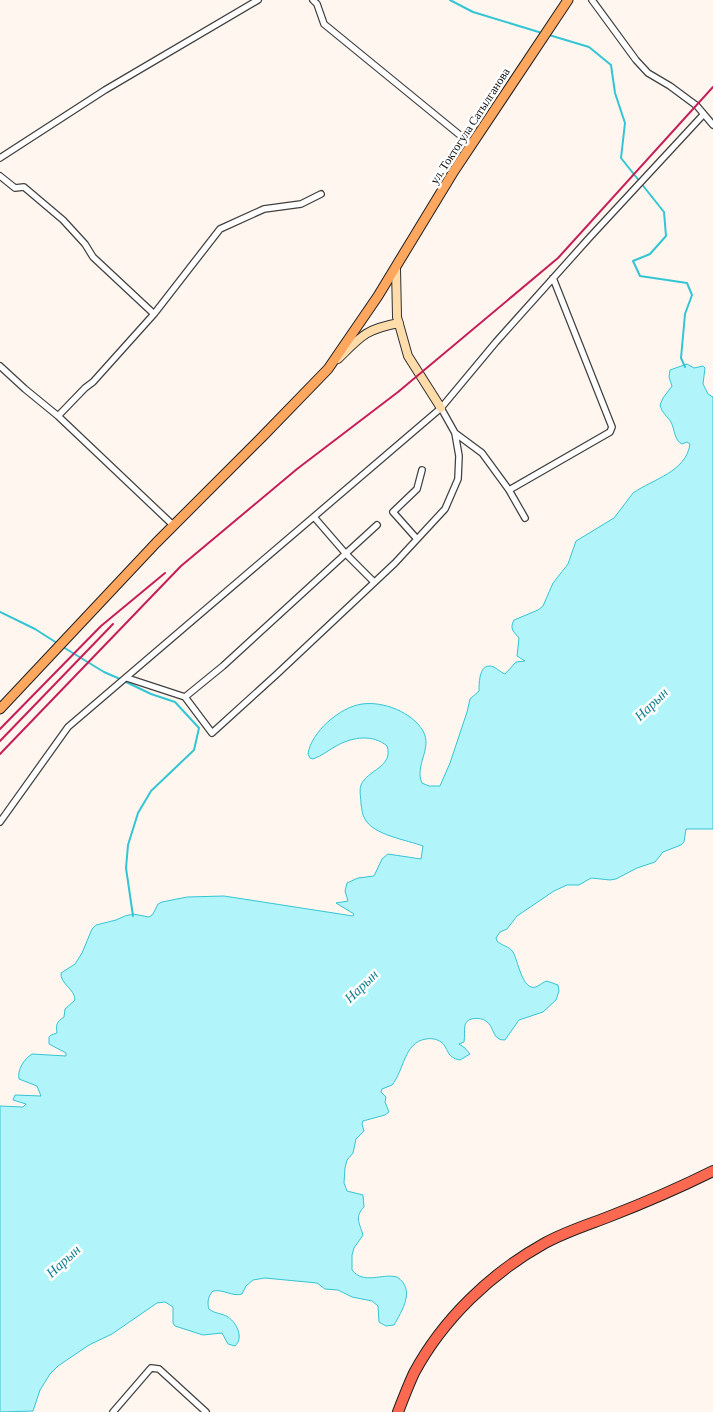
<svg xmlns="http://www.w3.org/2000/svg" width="713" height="1412" viewBox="0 0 713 1412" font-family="'Crimson Pro',serif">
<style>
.water{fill:#b1f4f9;stroke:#34c5d4}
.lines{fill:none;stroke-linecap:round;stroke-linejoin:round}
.stream{stroke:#34c5d4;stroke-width:2}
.street-casing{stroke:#414141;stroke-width:8}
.secondary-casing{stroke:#303030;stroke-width:10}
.primary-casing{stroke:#1f1f1f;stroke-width:11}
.highway-casing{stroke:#1f1f1f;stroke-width:12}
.street{stroke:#fff;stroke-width:5.5}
.secondary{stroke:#ffdcaa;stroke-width:8}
.primary{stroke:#ffa75f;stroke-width:9}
.highway{stroke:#fb6a50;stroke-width:10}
.rail{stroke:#c51e59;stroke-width:2}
.labels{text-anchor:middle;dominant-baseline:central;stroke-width:5;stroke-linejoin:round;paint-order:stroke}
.street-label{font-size:12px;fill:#0e0e0e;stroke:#fff}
.water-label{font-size:14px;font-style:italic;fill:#108090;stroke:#fff}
</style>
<rect width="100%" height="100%" fill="#fff7ef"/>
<path class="water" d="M687 364 694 368 703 366 705 368 703 384 708 394 713 397V829H686L684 842 681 845 663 852 655 862 637 868 616 879 610 880 591 878 579 885H567L554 891 517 916 507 929 500 932 496 938 497 941C502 946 509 946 513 952 518 960 522 991 536 987 540 985 543 982 547 981L558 985 559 991 556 1000 543 1012 519 1020 505 1040C492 1041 495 1027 486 1021 480 1017 467 1017 465 1025 464 1031 465 1036 464 1042L459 1044 465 1048 470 1054 460 1060C446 1058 449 1048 441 1042 437 1039 431 1038 426 1039 404 1042 404 1071 392 1085L382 1089 381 1092 386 1097 385 1102 389 1112 385 1115 363 1121 362 1124 364 1131 356 1139 353 1153 347 1160 345 1168 344 1183 347 1191 363 1195 364 1207C354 1217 360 1224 363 1235L354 1248 352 1255V1270C364 1285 382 1273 397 1277 416 1289 402 1311 394 1325L386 1326 379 1322 378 1306 372 1301 352 1297 338 1290 325 1289 317 1283 265 1278 253 1280 246 1286 242 1294C232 1297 224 1289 213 1291 208 1296 207 1303 209 1309 215 1314 222 1313 228 1317 237 1323 244 1338 235 1346L228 1344 222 1333 203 1335 175 1326 173 1323V1307L165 1302 157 1303 112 1334 89 1345 58 1366 50 1374 40 1390 33 1411 0 1412V1106L23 1107 26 1104 13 1100 15 1095 41 1096 37 1086 19 1079C17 1070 24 1059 32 1054L66 1056V1053L49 1044V1037L51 1035 57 1033C56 1025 56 1022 64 1017L65 1009 75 1000C75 989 60 984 61 973L75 964 82 953 92 929 96 925 116 920 125 916 133 914 149 917 153 914 158 904 162 902 187 897 224 896 353 916 354 914 336 903 348 901 345 891 347 883 358 878 374 876 382 859 388 854 421 859 423 846C407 840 373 835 365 819 362 815 362 809 361 804 361 798 359 791 361 785 367 770 394 767 387 746 373 734 353 737 338 745 330 749 322 756 313 759L310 758 308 754C311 732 340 707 362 704 383 701 412 712 423 731 433 748 414 766 422 783L429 786H440L450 763 467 712 470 699 479 691C479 683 479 661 494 667 498 669 500 672 505 674L516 662 525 661 517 656 519 638C514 632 509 629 514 620L538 610 543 606 553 583 568 564 576 541 614 518 633 493C653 479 686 472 690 444L687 442 682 444C674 440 675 430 671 422 667 416 662 413 660 405L663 398 672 386 669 377 670 370Z"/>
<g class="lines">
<path class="stream" d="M450 0 473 12 542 33
M549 35 589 47 611 65 615 93 625 123 621 158 664 212 666 236 650 254 633 261 640 276 687 283 692 295 685 314 681 358 685 367
M0 612 35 629 57 643
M63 647 104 672 120 679
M124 681 151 694 175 702 199 728 194 750 151 791 138 813 128 845 126 868 133 916"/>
<defs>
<path id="street" d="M313 0 317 4 324 24 472 145
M592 0 636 60 648 73 670 86 697 106 713 125
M0 158 105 90 258 0
M0 176 15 188 24 187 63 220 85 244 93 257 154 314
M0 366 25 389 58 416 174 526
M58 416 85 388 93 382 154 314 220 229 264 209 301 204 321 194
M455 433 482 453 509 490 525 518
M509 490 610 432 612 427 553 278
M314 517 346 554 374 582
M417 539 393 512 417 489 422 470
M127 678 185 697 223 666 377 525
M185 697 212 733 277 674 395 563 445 509 458 479 459 456 455 433 441 408
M0 822 68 727 441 408 496 342 590 237 703 115
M113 1412 151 1368 159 1369 206 1412"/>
<path id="secondary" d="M396 268 397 317 408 356 441 408
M338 359C361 336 366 329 399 323"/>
<path id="primary" d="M0 709 156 543 263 436 328 369 378 296 454 171 568 0"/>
<path id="highway" d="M398 1412C403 1399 408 1386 414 1373 443 1319 491 1273 545 1243 565 1232 587 1225 608 1217 644 1203 679 1188 713 1171"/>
</defs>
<use href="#street" class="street-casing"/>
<use href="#secondary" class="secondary-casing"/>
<use href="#primary" class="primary-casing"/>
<use href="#highway" class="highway-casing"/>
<use href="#street" class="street"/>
<use href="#secondary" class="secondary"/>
<use href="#primary" class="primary"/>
<use href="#highway" class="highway"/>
<path class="rail" d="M0 729 101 626 165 573
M0 741 113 624
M0 754 181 566 297 469 398 392 558 258 713 87"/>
</g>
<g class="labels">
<g class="street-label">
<text transform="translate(470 126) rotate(-57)">ул. Токтогула Сатылганова</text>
</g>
<g class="water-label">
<text transform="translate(651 704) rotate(-44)">Нарын</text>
<text transform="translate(361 986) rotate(-44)">Нарын</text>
<text transform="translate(63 1261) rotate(-43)">Нарын</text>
</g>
</g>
</svg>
